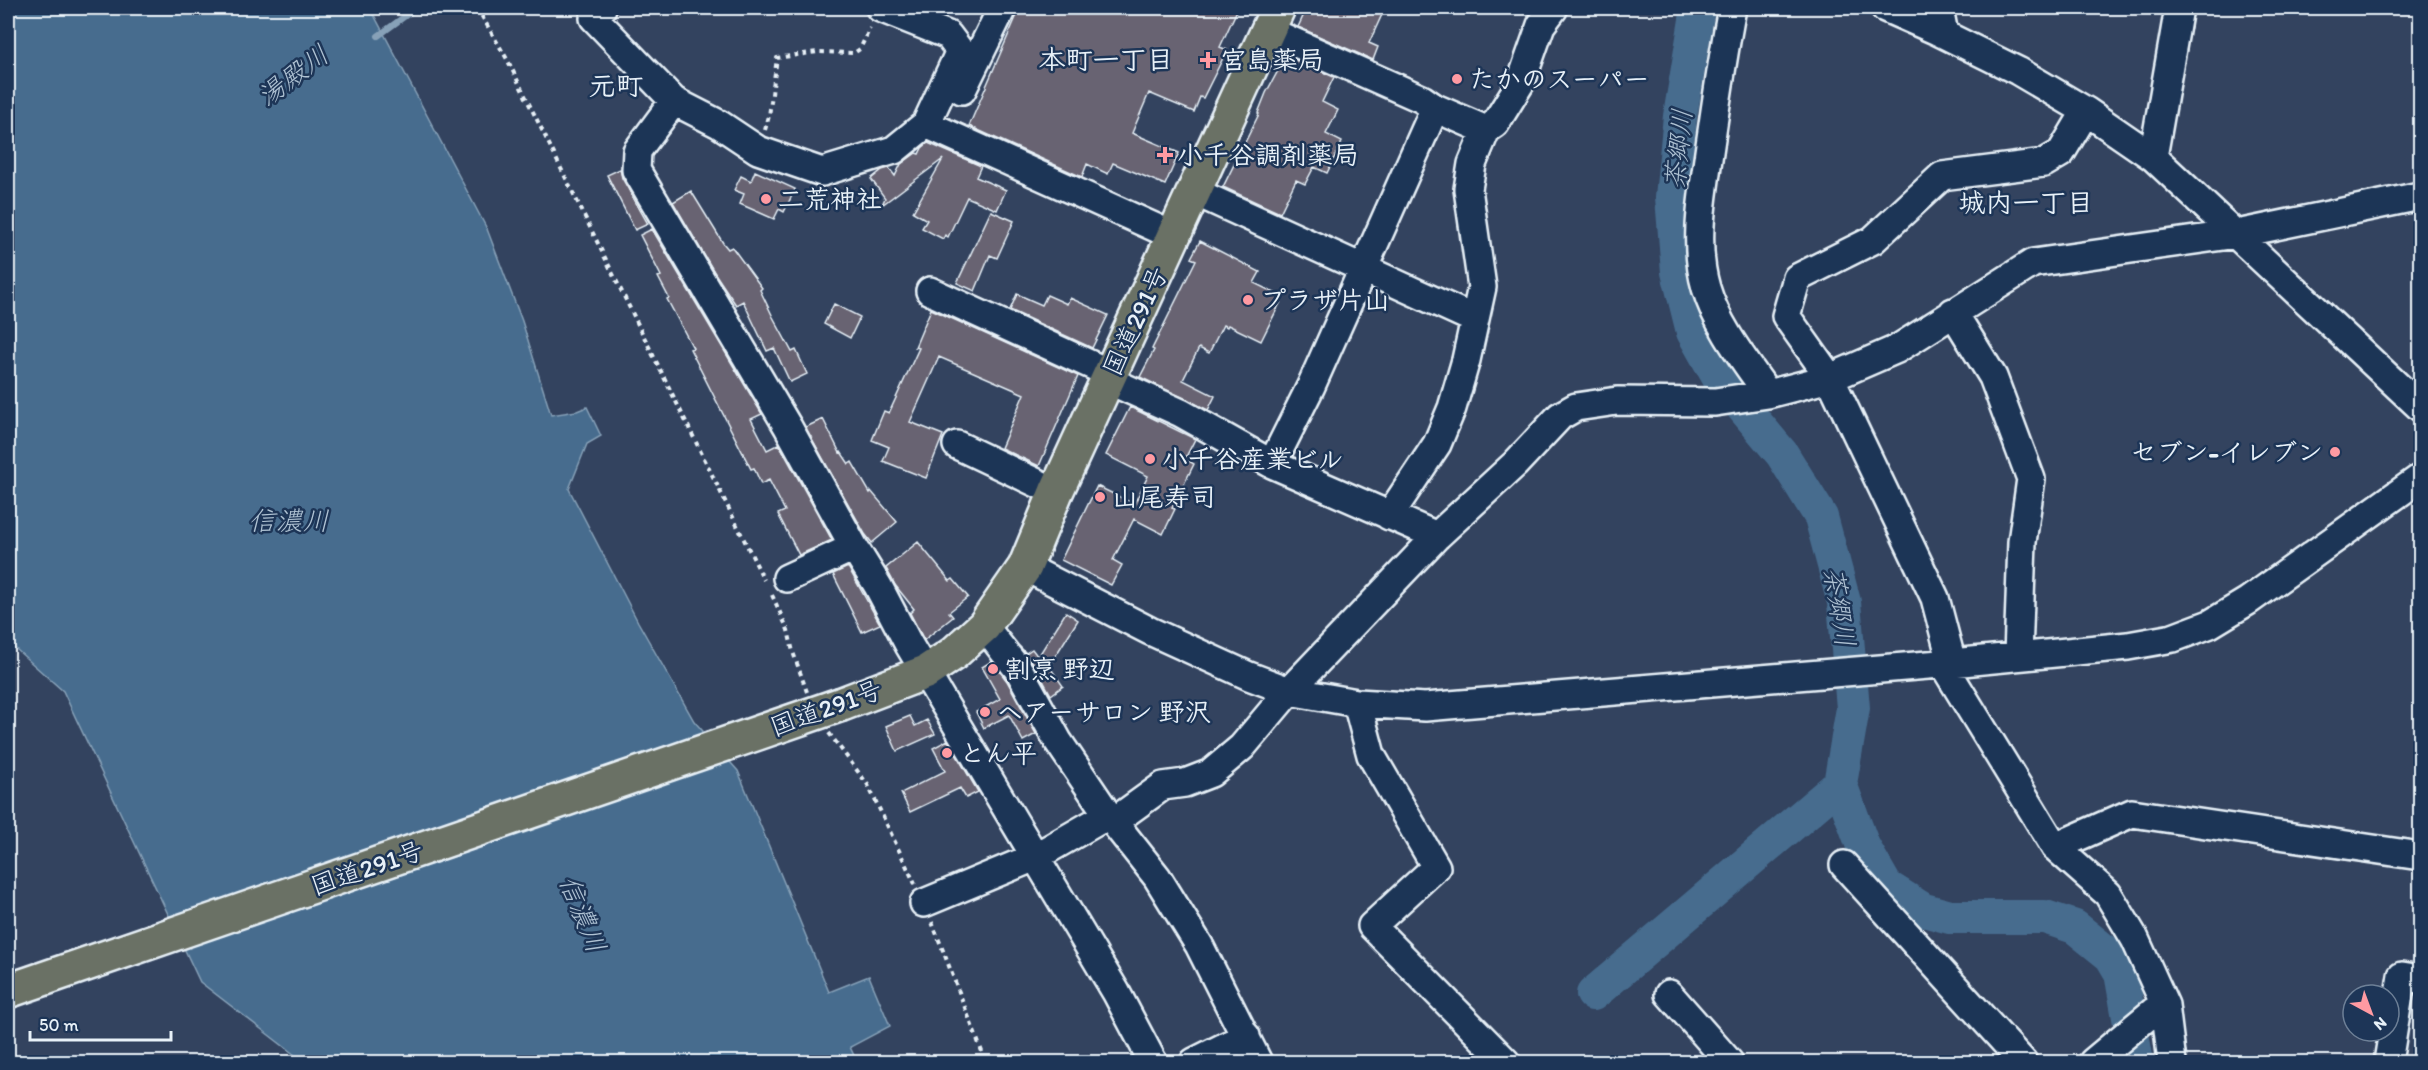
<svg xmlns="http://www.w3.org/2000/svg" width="2428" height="1070" viewBox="0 0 2428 1070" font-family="Itim,'Klee One',sans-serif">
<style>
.water{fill:#466c8e;stroke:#87a1b8;stroke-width:1.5}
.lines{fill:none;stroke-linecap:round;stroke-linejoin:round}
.stream{stroke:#87a1b8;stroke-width:6}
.river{stroke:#466c8e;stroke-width:34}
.building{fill:#676372;stroke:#e8f1f8;stroke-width:1.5}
.minor-casing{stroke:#e8f1f8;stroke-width:32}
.highway-casing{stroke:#e8f1f8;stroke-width:38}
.path{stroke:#e8f1f8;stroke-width:4;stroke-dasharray:4.5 4.5;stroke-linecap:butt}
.minor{stroke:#1d3557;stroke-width:27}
.highway{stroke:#6b7165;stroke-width:33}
.highway-bridge-casing{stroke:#e8f1f8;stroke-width:38;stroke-linecap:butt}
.highway-bridge{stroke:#6b7165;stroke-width:33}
.poi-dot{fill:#ff9aa2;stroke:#1d3557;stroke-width:2}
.labels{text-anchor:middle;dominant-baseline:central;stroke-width:5;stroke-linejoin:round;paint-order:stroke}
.poi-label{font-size:26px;font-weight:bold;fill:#e8f1f8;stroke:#1d3557;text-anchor:start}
.street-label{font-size:26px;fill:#e8f1f8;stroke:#1d3557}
.neighbourhood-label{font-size:27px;font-weight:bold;fill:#e8f1f8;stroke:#1d3557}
.water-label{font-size:27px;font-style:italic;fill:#afc2d3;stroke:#1d3557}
</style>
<rect width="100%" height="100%" fill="#33435f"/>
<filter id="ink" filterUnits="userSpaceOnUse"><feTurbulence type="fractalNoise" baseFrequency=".0167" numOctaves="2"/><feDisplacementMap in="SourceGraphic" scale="12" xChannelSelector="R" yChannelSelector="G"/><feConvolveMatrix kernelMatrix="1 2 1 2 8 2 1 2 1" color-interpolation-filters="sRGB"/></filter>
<g filter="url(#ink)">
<path class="water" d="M8 8H366L375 17 487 229 522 321 551 415 577 411 587 407 601 436 587 444 569 489 638 622 694 721 738 771 829 992 869 976 890 1026 850 1047 857 1062H304L200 982 63 691 8 642Z"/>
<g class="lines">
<path class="stream" d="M378 36 416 8"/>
<path class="river" d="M1698 8 1680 116 1672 197 1678 272 1693 332 1720 380 1782 454 1821 517 1844 602 1853 708 1840 784 1863 846 1886 886 1924 910 1950 917H2045L2075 927 2111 956 2121 973 2137 1062
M1593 994 1840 784"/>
</g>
<path class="building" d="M1020 8H1238L1220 47 1227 50 1203 98 1200 97 1194 112 1149 93 1132 133 1179 153 1165 185 1113 163 1108 174 1087 164 1082 177 969 126Z
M1307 8H1385L1369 43 1378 47 1373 60 1298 27Z
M1286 56 1334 77 1322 102 1338 110 1326 134 1342 142 1327 173 1314 167 1305 184 1296 180 1280 213 1223 187 1259 114 1258 113 1266 93Z
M928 143 981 166 976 177 1006 190 997 210 967 197 948 237 945 235 943 239 922 228 927 220 913 212 943 159 882 205 885 198 871 179 882 170 889 168 895 176 901 164 916 153 919 154 922 148Z
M620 169 622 178 648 224 635 230 607 175Z
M755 171 795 189 784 212 779 209 774 219 740 204 744 194 734 190 741 176 751 181Z
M691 191 723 243 728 249 732 247 762 288 760 290 773 317 792 352 796 350 807 374 790 382 774 348 767 351 743 301 736 305 714 272 673 202Z
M991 211 1014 221 997 258 990 255 975 291 957 283Z
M652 229 762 414 751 419 767 450 779 444 832 540 799 555 778 514 785 511 769 480 761 484 754 468 751 469 690 349 693 348 667 299 669 298 658 277 661 276 640 235Z
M1200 241 1260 272 1254 283 1283 297 1261 341 1228 325 1227 327 1223 325 1209 353 1199 348 1183 380 1215 396 1208 410 1140 377 1154 350 1152 349 1196 260 1191 258Z
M1017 294 1042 305 1047 295 1067 304 1070 298 1108 315 1092 348 1010 310Z
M834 304 860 317 850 338 824 324Z
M931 309 1078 376 1039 466 1001 448 1024 394 939 357 910 422 943 435 926 478 883 461 889 447 872 440 884 411 889 413 919 348 915 347Z
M1130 407 1195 439 1185 459 1194 464 1172 508 1175 509 1163 534 1134 519 1113 560 1122 565 1111 585 1061 560 1097 486 1134 504 1148 476 1106 455Z
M823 419 840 453 841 452 849 464 852 462 870 493 871 491 897 522 872 543 865 534 807 430 806 427Z
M918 542 950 581 953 579 968 597 949 612 953 617 924 640 910 613 914 609 895 585 886 568Z
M848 567 880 624 862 632 833 574Z
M1066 612 1078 620 1049 666 1063 686 1051 695 1034 664 1019 646 1026 653 1032 649 1038 657Z
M992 661 1007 681 1036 734 1023 741 1009 715 984 728 976 712 1000 699 982 667Z
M910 716 915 726 927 720 935 734 897 751 886 726Z
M948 740 978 792 966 798 960 788 910 812 901 793 945 771 933 748Z"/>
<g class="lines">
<defs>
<path id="minor" d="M602 8 594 18 674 101 719 124 758 150 822 172 894 150 926 124 960 51 948 35 880 8
M1732 8C1723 55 1716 103 1709 152 1703 195 1693 244 1706 288 1717 326 1745 361 1768 394
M1885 8 1935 30 2018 71 2086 111 2153 157 2420 407
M1939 8 1944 34
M1267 30 1422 99 1435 108 1486 130
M962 90 1002 8
M674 101 637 151 636 170 788 427 854 547 878 586 909 645 1116 992 1153 1062
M926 124 1174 236
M2153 157 2179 8
M1193 191 1474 319
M930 291 1111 374
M1953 312 1993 377 2031 479 2022 542 2018 656
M1108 380 1181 413 1272 464 1437 536
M957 445 1056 492
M1272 464 1311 386 1435 108
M1389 516 1437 444 1452 408 1466 360 1482 287 1468 189 1472 164 1486 130 1495 124 1521 82 1541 25 1554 8
M1025 567 1150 631 1249 676 1289 691 1357 703 1425 707 1952 663 2128 646 2173 638 2210 624 2248 601 2420 478
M787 578 854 547
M984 626 1020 672 1058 741 1108 815 1157 877 1199 945 1258 1062
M1952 663 1935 598 1830 378 1786 316 1797 278 1873 240 1942 176 2044 163 2061 153 2086 111
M1943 664 2055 847 2108 894 2135 939 2165 1005 2172 1062
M1357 703 1371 755 1436 867 1372 926 1506 1062
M1113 822 1163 786 1185 783 1211 773 1242 747 1289 691 1437 536 1515 464 1560 416 1576 407 1617 401 1715 402 1768 394 1830 378 1897 349 2033 263 2237 234 2420 196
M2055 847 2132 813 2420 856
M1844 865 2023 1062
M924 903 1035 857 1108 815
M1669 994 1729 1062
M1194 1062 1246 1036
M2093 1062 2153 1012 2165 1005
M2388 1062 2402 976 2420 979"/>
<path id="highway" d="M842 704 926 672 953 654 984 626 1025 567 1056 492 1278 8"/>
</defs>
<use href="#minor" class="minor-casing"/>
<use href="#highway" class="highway-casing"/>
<path class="path" d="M477 8 507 59 764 580
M765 130 769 116 777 58 817 52 854 53 860 49 870 28
M772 595 788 630 793 652 807 692
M829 733 868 785 915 884
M932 922 986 1062"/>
<use href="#minor" class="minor"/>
<use href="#highway" class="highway"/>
<defs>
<path id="highway-bridge" d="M8 991 842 704"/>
</defs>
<use href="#highway-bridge" class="highway-bridge-casing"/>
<use href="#highway-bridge" class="highway-bridge"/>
</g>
</g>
<g class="poi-dot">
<path d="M1205 51h6v6h6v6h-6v6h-6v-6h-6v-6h6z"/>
<circle cx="1457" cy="79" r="6"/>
<path d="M1162 146h6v6h6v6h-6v6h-6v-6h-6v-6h6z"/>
<circle cx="766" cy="199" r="6"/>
<circle cx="1248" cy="300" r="6"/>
<circle cx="2335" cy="452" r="6"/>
<circle cx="1150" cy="459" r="6"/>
<circle cx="1100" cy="497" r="6"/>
<circle cx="993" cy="669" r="6"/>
<circle cx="985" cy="712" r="6"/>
<circle cx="947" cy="753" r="6"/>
</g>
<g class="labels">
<g class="poi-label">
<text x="1220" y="60">宮島薬局</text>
<text x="1469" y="79">たかのスーパー</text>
<text x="1177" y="155">小千谷調剤薬局</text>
<text x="778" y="199">二荒神社</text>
<text x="1260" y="300">プラザ片山</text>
<text x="2323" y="452" text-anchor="end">セブン-イレブン</text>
<text x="1162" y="459">小千谷産業ビル</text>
<text x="1112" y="497">山尾寿司</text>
<text x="1005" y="669">割烹 野辺</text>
<text x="997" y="712">ヘアーサロン 野沢</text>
<text x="959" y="753">とん平</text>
</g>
<g class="street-label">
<text transform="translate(1135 321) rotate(-65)">国道291号</text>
<text transform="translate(826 708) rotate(-20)">国道291号</text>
<text transform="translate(367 868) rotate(-19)">国道291号</text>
</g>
<g class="neighbourhood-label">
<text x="1106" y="59">本町一丁目</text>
<text x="616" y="85">元町</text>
<text x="2026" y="202">城内一丁目</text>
</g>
<g class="water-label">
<text transform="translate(293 75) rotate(-37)">湯殿川</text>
<text transform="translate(1678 149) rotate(-84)">茶郷川</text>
<text x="289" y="520">信濃川</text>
<text transform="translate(1840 607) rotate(81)">茶郷川</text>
<text transform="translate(583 914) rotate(68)">信濃川</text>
</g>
</g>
<rect width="2428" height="1070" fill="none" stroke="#1d3557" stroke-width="30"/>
<rect x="15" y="15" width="2398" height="1040" fill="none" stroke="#e8f1f8" stroke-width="2" filter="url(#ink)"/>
<g transform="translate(2371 1013) rotate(139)"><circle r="28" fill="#1d3557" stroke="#6e8097" stroke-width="1.5"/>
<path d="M0-4.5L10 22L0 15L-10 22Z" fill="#ff9aa2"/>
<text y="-9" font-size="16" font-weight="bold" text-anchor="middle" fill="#e8f1f8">N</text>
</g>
<path d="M30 1031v9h141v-9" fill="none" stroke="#e8f1f8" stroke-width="3"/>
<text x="39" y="1031" font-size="18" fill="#e8f1f8" stroke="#1d3557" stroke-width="4.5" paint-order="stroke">50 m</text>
</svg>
